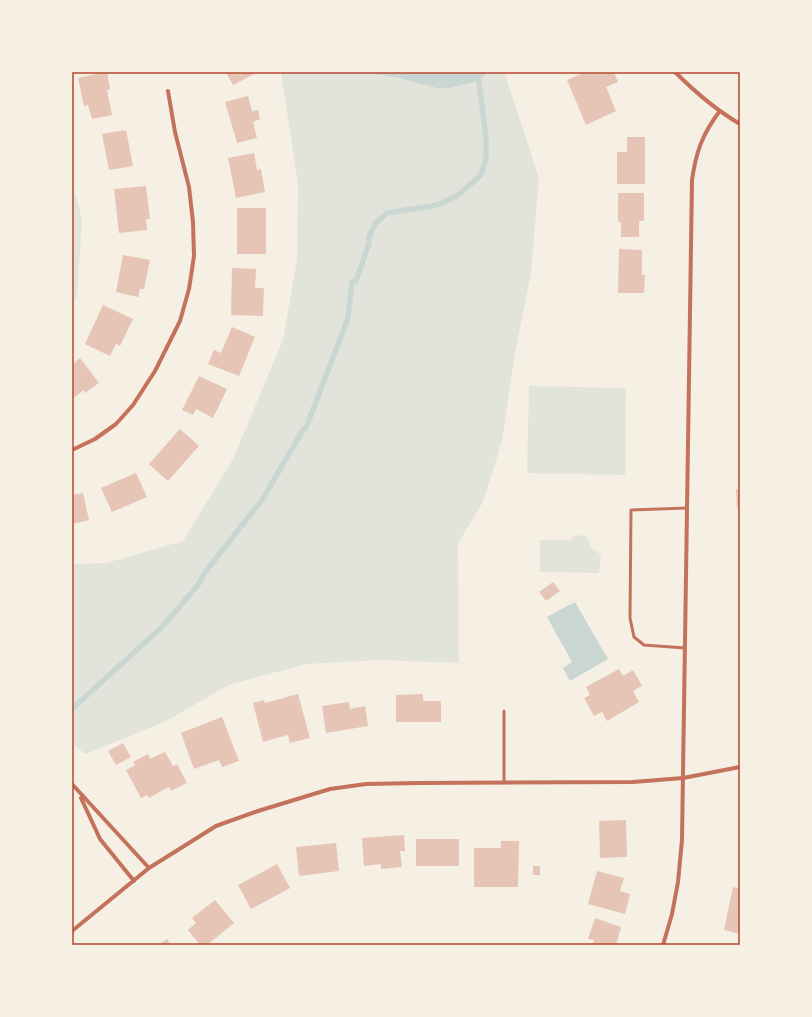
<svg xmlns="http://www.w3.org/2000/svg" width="812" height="1017" viewBox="0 0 812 1017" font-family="Roboto,sans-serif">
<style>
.green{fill:#e2e4dc}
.water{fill:#c9d6d2}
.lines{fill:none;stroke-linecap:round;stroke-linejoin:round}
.stream{stroke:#c9d6d2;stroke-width:5.5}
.building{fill:#e6c5b7}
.service{stroke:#c5725c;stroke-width:3}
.minor{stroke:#c5725c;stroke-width:4}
.neatline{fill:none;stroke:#b5482f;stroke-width:1.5}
</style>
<rect width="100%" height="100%" fill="#f6efe4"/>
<path class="green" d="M281 72H361L450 88 479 81 488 72H504L539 178 531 274 515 352 502 441 483 502 458 543 459 663 380 660 307 664 231 684 164 722 85 754 72 743V564L106 563 183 541 233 459 283 340 297 259 298 184Z
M72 182 82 219 77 296 72 305Z
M529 386 626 388 625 475 527 473Z
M574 535 586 536 592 548 601 555 599 573 540 572V540H571Z"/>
<path class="water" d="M361 72H488L479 81 450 88H437L398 78Z
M575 602 608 659 570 681 563 668 572 662 547 617Z"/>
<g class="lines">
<path class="stream" d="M72 709 162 627 198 585 206 571 262 500 303 430 306 428 348 318 352 282 356 281 369 243V237L375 224 387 213 437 205 457 196 481 175 486 158V138L479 81 473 72"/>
</g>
<path class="building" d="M107 72 110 89 107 90 112 115 92 119 88 105 84 106 78 78Z
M226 72H258L233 85Z
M586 72H614L618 82 606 87 616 111 586 125 567 80Z
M248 96 252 111 258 110 260 119 253 122 257 138 237 143 225 102Z
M126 130 133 166 109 170 102 134Z
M627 137H645V184H617V152H627Z
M254 153 257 170 261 169 265 192 236 198 228 158Z
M146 186 150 219H146L147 230 119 233 114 189Z
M618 193H644V221H639V237H621V222H618Z
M237 208H266V254H237Z
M619 249 642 250V275H645L644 293H618Z
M123 255 150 260 144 289H140L138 297 116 292Z
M232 268 256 269 255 288H264L263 316 231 315Z
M103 305 133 319 120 346 116 344 110 356 85 344Z
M232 327 255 337 239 376 208 364 214 350 221 353Z
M80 358 99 383 85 393 84 390 72 399V365Z
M199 376 227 389 213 418 196 409 193 415 182 410Z
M180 429 199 446 168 481 149 464Z
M136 473 147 497 112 512 101 488Z
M736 489H740V509H737Z
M83 493 89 520 72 524V495Z
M553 582 560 591 546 601 539 592Z
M619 669 623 676 633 670 642 686 633 691 639 702 607 721 602 712 594 716 584 698 590 695 586 687Z
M298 694 310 738 290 743 288 735 263 742 253 703 264 700 265 703Z
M423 694V701H441V722H396V695Z
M349 702 350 709 365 706 368 726 326 733 322 706Z
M222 717 239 761 222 767 219 760 194 769 181 733Z
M123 743 131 757 116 765 108 751Z
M165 752 173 766 177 764 187 783 171 791 169 787 149 798 147 795 141 798 126 770 135 765 133 762 148 754 150 759Z
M626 820 627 857 600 858 599 821Z
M404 835 405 851H400L402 867 381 869V864L364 866 362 838Z
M416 839H459V866H416Z
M501 841H519L518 887H474V848H501Z
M336 843 339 871 299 876 296 847Z
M277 864 290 888 251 909 238 885Z
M533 866H540V875H533Z
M597 871 624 878 620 891 630 894 625 914 588 904Z
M733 887 740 889V934L724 930Z
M215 900 234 923 207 945H200L188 930 196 923 192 918Z
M595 918 621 927 616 945H592L594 940 588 939Z
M167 939 171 945H158Z"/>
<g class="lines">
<path class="service" d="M685 648 644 645 634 637 630 618 631 510 687 508
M504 711V783"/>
<path class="minor" d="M675 72C695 92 716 110 740 124
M72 450 95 439 116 424 133 405 155 371 180 321 189 289 194 256 193 222 189 187 175 132 168 91
M72 784 149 868
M81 798 100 839 134 881
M72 931 149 868 216 826 258 811 330 789 366 784 418 783 633 782 683 778 740 767
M663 945 672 914 678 882 682 840 692 180C696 152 702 135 719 112"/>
</g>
<rect width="812" height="1017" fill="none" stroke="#f6efe4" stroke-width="146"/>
<rect x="73" y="73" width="666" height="871" class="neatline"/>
</svg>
